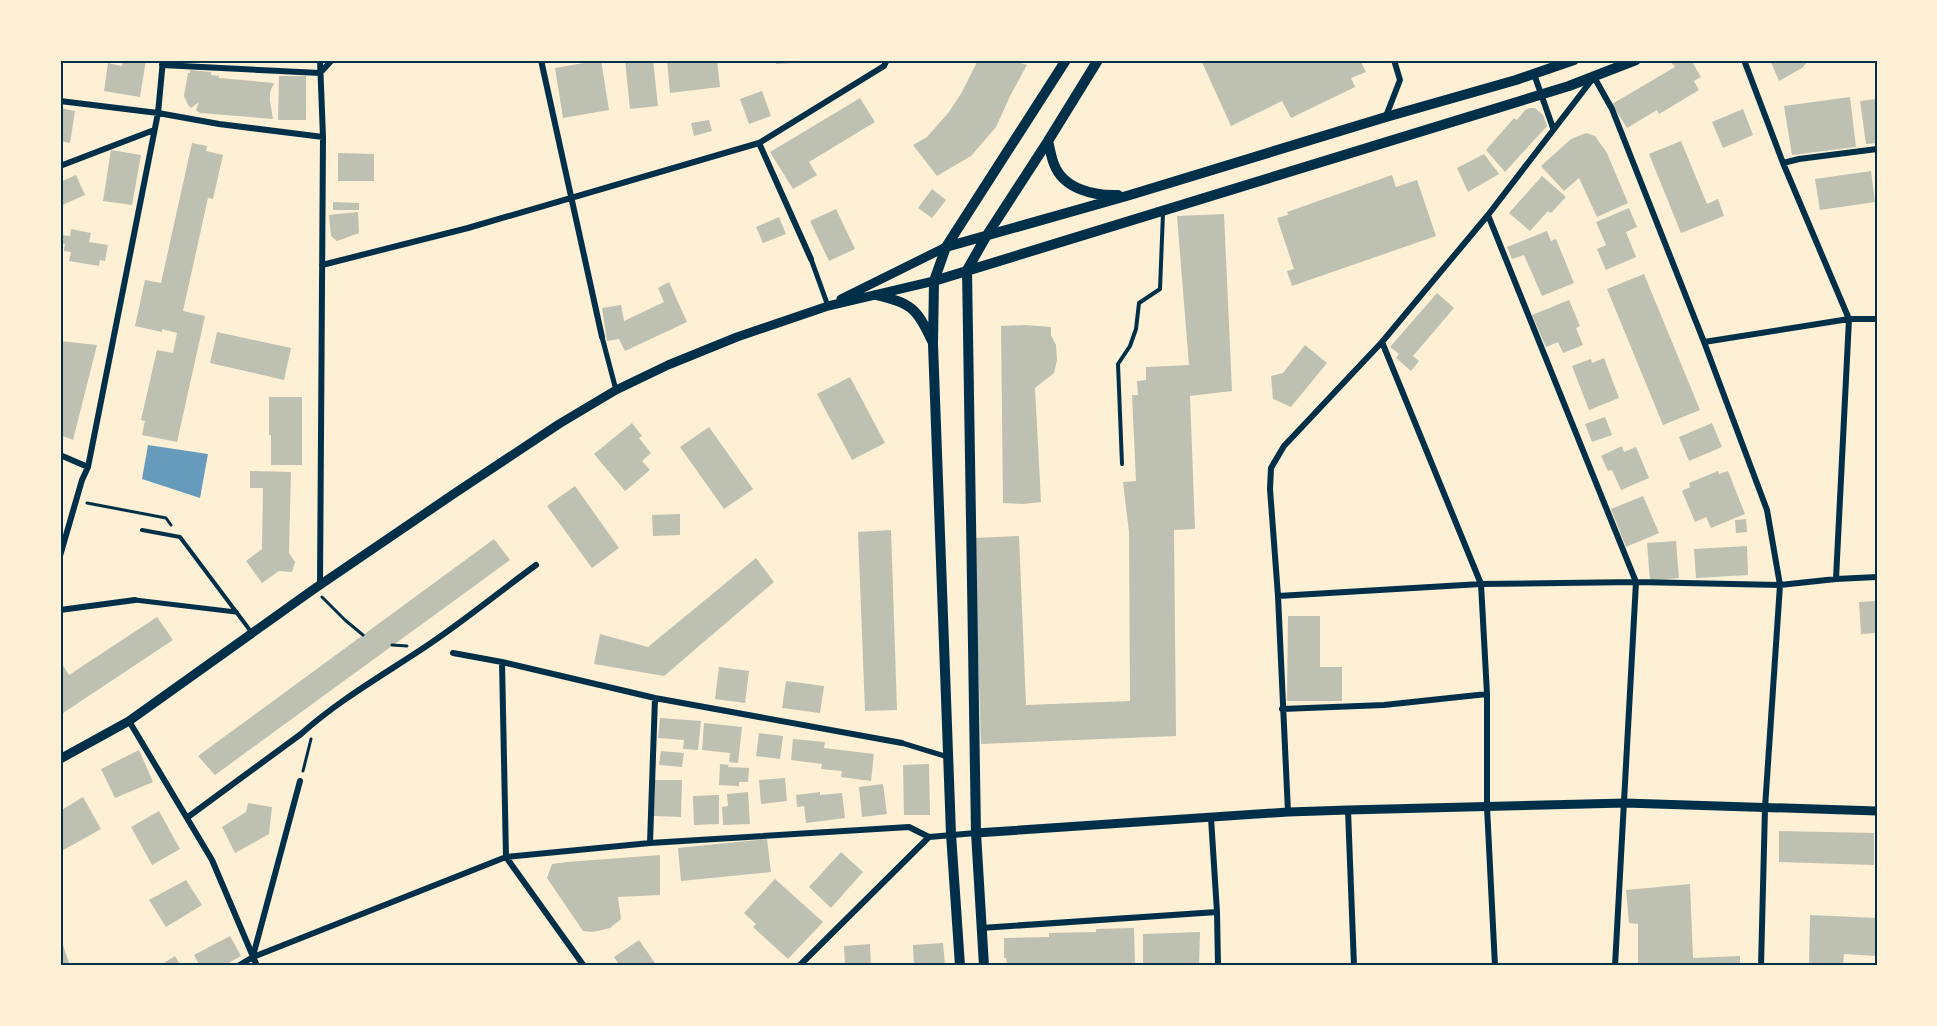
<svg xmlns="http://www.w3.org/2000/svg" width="1937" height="1026" viewBox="0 0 1937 1026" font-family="'Work Sans',sans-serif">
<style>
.water{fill:#669bbc}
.building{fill:#bec0b2}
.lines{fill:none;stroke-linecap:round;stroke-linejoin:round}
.path{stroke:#003049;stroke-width:3}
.service{stroke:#003049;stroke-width:4}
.pedestrian{stroke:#003049;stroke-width:5}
.minor{stroke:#003049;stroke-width:6}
.tertiary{stroke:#003049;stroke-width:9}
.secondary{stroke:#003049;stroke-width:10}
.neatline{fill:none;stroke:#003049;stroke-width:2}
</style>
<rect width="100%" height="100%" fill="#fdf0d5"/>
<path class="water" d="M148 445 208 454 200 498 142 479Z"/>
<path class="building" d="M123 60H146L140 97 104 91 108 63 122 66Z
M601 60 609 110 563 118 555 68Z
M625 60H653L658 106 630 109Z
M667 60H717L720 87 670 93Z
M776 60H814V62L776 64Z
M978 60H1011L1027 65 1010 96 996 127 971 156 937 176 913 145 927 137 949 112 962 92Z
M1201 60H1360L1366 72 1351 78 1355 87 1291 118 1282 101 1231 126Z
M1674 60H1691L1701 77 1694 81 1699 90 1659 114 1657 110 1627 128 1612 104 1675 67 1671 62Z
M1770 60H1809L1802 68 1779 81Z
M190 70 211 72V75L219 76V78L274 83 270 92V101L273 119 200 113 196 110 199 102 191 108 188 105 184 96 188 73H190Z
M279 76H306V120H278Z
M762 91 771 116 749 124 740 99Z
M1850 97 1856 147 1792 155 1784 106Z
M860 98 875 122 809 162 817 175 793 189 770 152Z
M1877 99V143L1866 144 1860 101Z
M60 108 75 111 70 143 60 141Z
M1530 108H1535L1543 115 1547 126 1505 172 1486 150 1514 118 1517 120 1525 110Z
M1743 109 1753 135 1723 148 1712 122Z
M709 120 712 131 694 136 691 123Z
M1586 133 1595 136 1607 153 1628 203 1597 217 1579 178 1564 191 1541 166 1571 139Z
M1681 141 1707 204 1718 199 1724 216 1681 233 1649 154Z
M192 143 207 146 206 151 223 155 213 199 208 198 183 311 205 316 177 442 142 435 145 421 141 420 157 350 173 353 177 333 162 329V332L135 326 145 280 161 283Z
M111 150 141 155 132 205 103 201Z
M338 153 374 154V181H338Z
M1484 154 1499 174 1468 192 1457 168Z
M1871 171 1875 202 1820 210 1815 179Z
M76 175 85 195 60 206V182Z
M1392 175 1396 187 1417 180 1436 236 1292 286 1287 271 1294 269 1277 218 1288 215 1287 212Z
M1542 176 1566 197 1551 213 1548 211 1530 231 1509 213Z
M932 189 946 200 932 218 918 208Z
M333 202 359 203V210H333Z
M1629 208 1637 227 1626 232 1636 257 1606 270 1597 249 1606 245 1596 222Z
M836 209 855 249 829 261 810 221Z
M358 212 359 233 337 241 331 236 329 215Z
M1224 214 1232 391 1190 396 1195 529 1174 530 1176 736 981 744 974 538 1019 536 1026 705 1130 701 1129 532 1123 482 1136 481 1132 395H1138L1137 381 1146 380V367L1189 365 1177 216Z
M779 217 786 234 763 243 756 227Z
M71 229 91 233 89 242 108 245 105 261 100 260 99 266 69 261 71 252 64 251 65 244 60 243V235L70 236Z
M1547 231 1551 241 1556 239 1574 283 1542 296 1524 255 1512 259 1507 247Z
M1644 274 1700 410 1663 425 1607 289Z
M669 282 687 322 625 351 619 339 607 341 602 308 621 305 624 321 664 302 658 288Z
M1437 293 1454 308 1413 356 1419 361 1411 371 1396 358 1399 354 1390 347Z
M1569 300 1580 326 1576 328 1583 345 1563 353 1558 342 1546 347 1532 315Z
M1025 325 1051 327V335L1056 345 1057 360 1054 373 1035 388 1041 502 1023 504 1003 503 1001 326Z
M217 332 291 348 284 380 210 363Z
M60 341 97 345 73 440 60 435Z
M1305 345 1327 363 1291 407 1273 399 1271 376 1283 373Z
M1604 358 1619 398 1589 410 1572 366 1591 359 1592 363Z
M850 377 885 443 852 460 817 394Z
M269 397H302V465H271V435H269Z
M1605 417 1612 435 1592 442 1585 424Z
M632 423 642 436 639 438 651 453 642 461 650 470 625 491 594 454Z
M1712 423 1722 447 1689 461 1679 437Z
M709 427 753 489 724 509 680 447Z
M1622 446 1624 452 1636 447 1649 478 1621 490 1612 470 1608 471 1601 456Z
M250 471 291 472 289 553 295 562 292 572 279 571 262 583 246 561 262 549 263 488H250Z
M1718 471 1719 474 1728 471 1745 514 1711 528 1706 517 1695 522 1682 491 1690 487 1689 483Z
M575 486 619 548 592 568 547 506Z
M1643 496 1659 533 1626 547 1611 509Z
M680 514V535L653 536 652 515Z
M1746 519 1747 532 1736 533 1735 520Z
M891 530 897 710 865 711 858 532Z
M494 539 510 560 215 775 198 756Z
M1676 541 1679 578 1650 581 1647 543Z
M1747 546 1748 575 1696 578 1694 549Z
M756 558 774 582 664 676 594 664 600 634 648 647Z
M1877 601V633L1861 634 1859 602Z
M1288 616H1320V667H1342V701H1287Z
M157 617 173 640 60 715V665L62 664 69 675Z
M719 667 749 671 745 703 715 699Z
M786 681 824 686 820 713 782 708Z
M660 718 701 721 698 750 683 749 684 740 658 738Z
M704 723 742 727 738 763 729 762 730 753 702 750Z
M759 733 783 736 780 759 756 756Z
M793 739 825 742 824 748 874 754 871 781 841 777 842 771 821 769 822 764 791 760Z
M139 750 153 782 115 798 101 769Z
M661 751 684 753 682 767 659 765Z
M720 764 729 765 728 767 749 768 748 782H739V786L719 785Z
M929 764 930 815H904L903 765Z
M785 778 787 801 761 804 759 780Z
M655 780H682L681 817 654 816Z
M883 784 887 814 862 817 859 787Z
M748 792 750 824 723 825 722 807 728 806 727 794Z
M820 792V795L842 793 845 818 806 823 804 806 797 807 796 795Z
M719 795V824L694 825 693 796Z
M83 797 101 829 60 852V811Z
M248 803 272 807 269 834 235 853 222 827 246 812Z
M159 811 180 849 152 865 131 827Z
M1779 831 1874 833V865L1779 862Z
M767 839 771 872 681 881 678 848Z
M841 852 863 872 831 908 809 887Z
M660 855V895L618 897 621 919 610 928 593 932 583 931 547 878 552 864 567 862Z
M775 879 823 922 788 959 753 927 756 924 744 913Z
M186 880 202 905 166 927 149 900Z
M1690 884 1693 958 1740 956V966H1638V924L1629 923 1626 890Z
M1810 915 1877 918V956L1844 954 1843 966H1809Z
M1134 928 1135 966H1007L1006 958H1004V938L1049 937V933L1096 932V929Z
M1200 932 1199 966H1143V934Z
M230 936 241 956 223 966H200L194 955Z
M639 940 657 966H620L614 957Z
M943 943 945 966H914L913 945Z
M870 944 871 966H845L844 946Z
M63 945 70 966H60V946Z
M175 956 181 966H159Z"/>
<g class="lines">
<path class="path" d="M87 503 166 518 171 525
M322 597 345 620 363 635
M392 645 407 646
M303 771 311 739"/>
<path class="service" d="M1122 464 1118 364 1130 346 1136 329 1139 303 1160 289 1163 213
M142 530 180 537 252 633"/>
<path class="pedestrian" d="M811 259 828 306
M602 337 616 390
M135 600 236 612
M902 743 948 757"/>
<path class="minor" d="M320 60 323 137 320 585
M541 60 602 337
M1744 60 1783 163 1849 319 1836 579
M162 65 320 73 332 60
M1534 74 1553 128
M60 101 158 113 219 124 323 137
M1386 116 1400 80 1394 60
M759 143 811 259
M1783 163 1799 159 1877 149
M60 166 154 130
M1488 215 1636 582 1615 966
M322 265 468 228 759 143 884 66 887 60
M1382 342 1481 584 1487 694V807L1495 966
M1704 342 1849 319H1877
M60 455 88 467
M60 556 82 480 88 467 158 113 163 60
M1278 596 1481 584 1636 582 1780 585 1836 579 1877 577
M60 610 135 600
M453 653 502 662 655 698 902 743
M502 662 506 857 584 966
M1282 709 1384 705 1487 694
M129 721 212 860 257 966
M1348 810 1354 966
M1288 812 1278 596 1270 489 1271 468 1284 446 1382 342 1488 215 1594 77 1612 109 1704 342 1767 510 1780 585 1765 808 1761 966
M188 817 301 734C339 700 383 675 425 647 463 622 499 592 536 565
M1211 818 1217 912 1218 966
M650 843 655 698
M981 928 1217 912
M253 956 300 781
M238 966 253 957 506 857 650 843 909 827 929 837
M799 966 929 837 976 833"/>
<path class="tertiary" d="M841 299 946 247
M60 759 129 721 314 589 455 493 559 424 616 390 668 365 737 337 828 306 934 281
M976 833 1288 812 1348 810 1625 803 1877 811"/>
<path class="secondary" d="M1048 141C1050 148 1051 157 1054 164 1063 189 1094 196 1118 195
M946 247 1130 195 1386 117 1516 80 1574 60
M934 281 1569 86 1636 60
M876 295C911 303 917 308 932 341
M960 966 951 834 933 344 934 281 946 247 1066 60
M984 966 976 833 967 270 987 235 1048 141 1098 60"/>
</g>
<rect width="1937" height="1026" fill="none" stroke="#fdf0d5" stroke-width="123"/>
<rect x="62" y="62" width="1814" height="902" class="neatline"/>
</svg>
